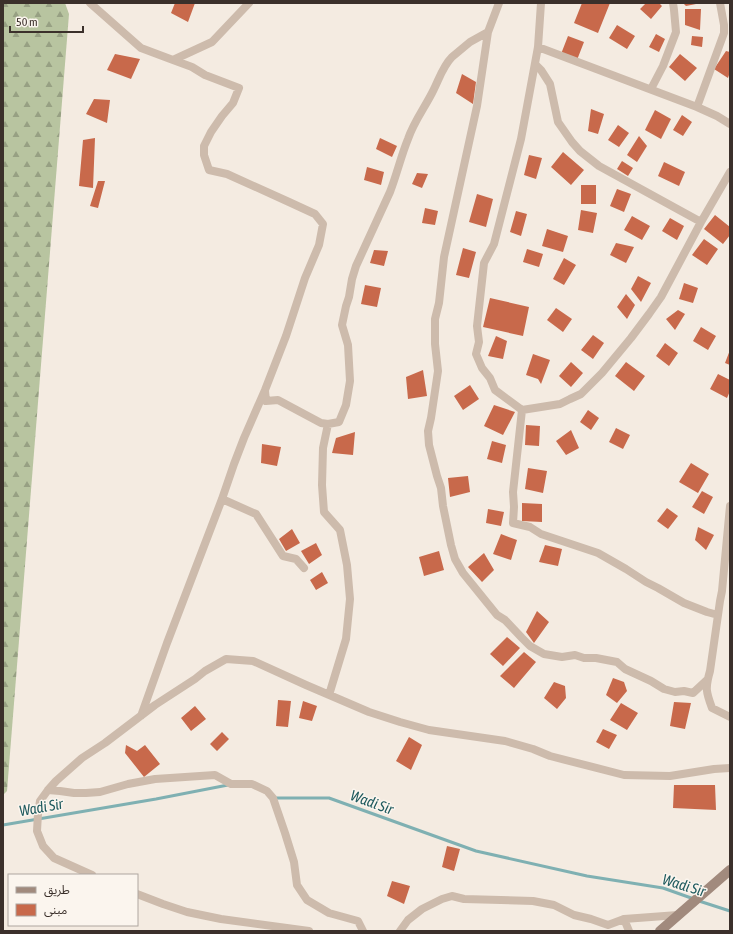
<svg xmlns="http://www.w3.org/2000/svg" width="733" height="934" viewBox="0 0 733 934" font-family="'Asap Condensed','Noto Sans Arabic',sans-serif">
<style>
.forest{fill:url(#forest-firs)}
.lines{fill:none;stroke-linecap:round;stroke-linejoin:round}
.stream{stroke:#7fb0b2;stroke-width:3}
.building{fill:#c8694b}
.minor{stroke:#cdbbac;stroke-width:8}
.secondary{stroke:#a18a7d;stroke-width:10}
.labels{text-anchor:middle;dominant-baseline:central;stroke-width:3;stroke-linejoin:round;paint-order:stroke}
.water-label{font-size:15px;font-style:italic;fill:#1f5a5e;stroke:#fbf5ee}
</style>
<defs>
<pattern id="forest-firs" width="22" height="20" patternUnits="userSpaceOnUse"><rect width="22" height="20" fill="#b8c4a0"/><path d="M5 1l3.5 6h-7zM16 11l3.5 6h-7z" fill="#97a083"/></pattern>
</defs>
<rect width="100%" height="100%" fill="#f4ebe1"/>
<path class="forest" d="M3 3H65L69 14 7 791 3 795Z"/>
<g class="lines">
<path class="stream" d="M274 798H329L476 851 587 876 663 888 694 899
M3 825 156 799 228 785
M699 901 730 911"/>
</g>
<path class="building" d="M175 3H195L188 22 171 13Z
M582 3H610L598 33 574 23Z
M646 3H659L662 6 651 19 640 9Z
M683 3H695L696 4 686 6Z
M685 9H701L700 30 685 25Z
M617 25 635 36 627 49 609 38Z
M656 34 665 39 659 52 649 47Z
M568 36 584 42 577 60 561 54Z
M692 36 703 37 702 47 691 45Z
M726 51 730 52V72L728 78 714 69Z
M115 54 140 59 131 79 107 70Z
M680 54 697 68 685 81 669 67Z
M462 74 476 82 473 104 456 93Z
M94 99 110 100 107 123 86 114Z
M591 109 604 114 598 134 588 131Z
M655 110 671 119 661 139 645 130Z
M682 115 692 122 683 136 673 130Z
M618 125 629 133 619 147 608 140Z
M639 136 647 146 637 162 627 155Z
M95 138 93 188 79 186 83 140Z
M380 138 397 146 392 157 376 149Z
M563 152 584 170 571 185 551 167Z
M529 155 542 158 536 179 524 175Z
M622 161 633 168 628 176 617 169Z
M664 162 685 172 679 186 658 176Z
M367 167 384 172 381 185 364 180Z
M417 173 428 174 422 188 412 184Z
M98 181H105L98 208 90 206Z
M581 185H596V204H581Z
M617 189 631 194 624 212 610 206Z
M477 194 493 199 486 227 469 222Z
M425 208 438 211 435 225 422 223Z
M581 210 597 213 593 233 578 230Z
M516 211 527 214 521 236 510 232Z
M715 215 730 227V235L723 244 704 229Z
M632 216 650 226 642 240 624 230Z
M670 218 684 226 677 240 662 231Z
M547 229 568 236 563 252 542 246Z
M704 239 718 249 707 265 692 255Z
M616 243 634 247 626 263 610 255Z
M463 248 476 252 469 278 456 275Z
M527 249 543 254 539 267 523 262Z
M374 250 388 251 384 266 370 263Z
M564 258 576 265 564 285 553 279Z
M638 276 651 283 641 302 631 289Z
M684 283 698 288 693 303 679 299Z
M365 285 381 288 377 307 361 304Z
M626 294 635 305 627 319 617 307Z
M490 298 529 307 523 336 483 327Z
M556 308 572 319 563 332 547 320Z
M678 310 685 314 675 330 666 319Z
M701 327 716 336 708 350 693 341Z
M593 335 604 343 593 359 581 350Z
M496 336 507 341 503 359 488 356Z
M665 343 678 353 669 366 656 356Z
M730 350V365L725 363Z
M533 354 550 360 541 384 538 379 526 375Z
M571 362 583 373 571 387 559 376Z
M626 362 645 376 634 391 615 376Z
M423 370 427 396 408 399 406 377Z
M718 374 730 380V391L727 398 710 389Z
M470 385 479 399 463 410 454 396Z
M494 405 515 412 503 435 484 426Z
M588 410 599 418 591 430 580 422Z
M526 425 540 426 539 446 525 445Z
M616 428 630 435 623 449 609 442Z
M571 430 579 448 566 455 556 441Z
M355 432 353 455 332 453 336 438Z
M492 441 506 445 502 463 487 459Z
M262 444 281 447 277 466 261 463Z
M691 463 709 474 698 493 679 482Z
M528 468 547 471 543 493 525 489Z
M468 476 470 492 450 497 448 478Z
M702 491 713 497 704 514 692 507Z
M522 503 542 504V522L522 521Z
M667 508 678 516 668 529 657 521Z
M488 509 504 512 501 526 486 523Z
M698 527 714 535 706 550 695 540Z
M292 529 300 543 286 551 279 539Z
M501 534 517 540 511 560 493 554Z
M316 543 322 555 309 564 301 551Z
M545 545 562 549 558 566 539 562Z
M439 551 444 570 424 576 419 557Z
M484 553 494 570 482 582 468 567Z
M322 572 328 583 316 590 310 580Z
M537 611 549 622 534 643 526 632Z
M507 637 520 648 503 666 490 654Z
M524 652 536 662 514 688 500 676Z
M613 678 624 682 627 691 617 703 606 695Z
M554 682 565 686 566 698 557 709 544 698Z
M278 700 291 701 288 727 276 726Z
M303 701 317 706 312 721 299 718Z
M674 702 691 703 685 729 670 726Z
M621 703 638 713 627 730 610 720Z
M195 706 206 719 191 731 181 718Z
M603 729 617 735 609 749 596 742Z
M222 732 229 739 217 751 210 744Z
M409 737 422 745 411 770 396 761Z
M126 745 137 751 145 745 160 764 144 777 125 753Z
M674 785H715L716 810 673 808Z
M447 846 460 849 454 871 442 867Z
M392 881 410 886 404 904 387 896Z"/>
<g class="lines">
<path class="minor" d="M90 3 141 48 173 60 212 42 249 3
M541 3 538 47 521 139 494 244 484 263 477 326 479 342 476 354 482 368 490 378 495 390 522 410 560 404 570 399 581 394 602 373 631 338 649 314 661 297 701 222 730 172
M488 32 477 106 444 257 439 303 435 319V344L438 371 431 418 428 431 429 445 437 476 441 488 443 506 451 545 455 559 463 573 497 615 505 620 522 638 530 646 544 654 562 657 575 655 584 658H596L617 662 625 669 651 681 664 689 675 692 684 691 693 693 707 680
M538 47 697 107 717 116 730 124
M535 64 541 70 550 84 558 122 572 142 580 151 599 166 701 222
M651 89 663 66 676 32 674 10 673 3
M697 107 724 33V25L720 3
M265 391 266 401 278 400 321 423 328 424 339 422 346 405 350 381 348 345 342 325 346 306 349 297 352 279 356 266 390 192C397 174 401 156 408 139 414 121 426 106 434 89 439 79 443 66 452 57L470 42 488 32 499 3
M522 410 513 492 514 507 513 523 530 527 541 534 598 553 626 569 646 582 658 588 684 603 707 612 718 615
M328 424 323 448 322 485 324 512 340 530 347 565 350 599 346 639 329 695
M222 499 256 514 283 556 296 559 304 568
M730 506 722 591 720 601 710 671C705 688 706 692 712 708L730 717
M141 716 167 643 222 499 234 464 244 438 265 390 286 336 305 278 319 245 323 224 315 214 289 202 227 174 209 170 204 155V146L211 132 222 116 233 103 239 88 205 75 192 67 173 60
M48 790 60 791 74 793H86L100 792 128 784 155 779 215 775 231 784H252L267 791 273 798 285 833 294 862 297 885 307 900 329 913 358 921 363 931
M92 875 54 858 43 846 37 831 38 814 40 801 48 790 56 781 82 758 105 743 155 705 195 679 205 671 226 659 253 661 306 685 369 712 400 722 429 730 505 741 533 749 550 756 624 775 670 776 714 769 730 768
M137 894 163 904 187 912 221 919 309 931
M624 919 678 915
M400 931 408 920 422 909 442 899 452 896 464 899 533 901 554 905 574 915 591 919 608 925 624 919 629 931"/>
<path class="secondary" d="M660 931 730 870"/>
</g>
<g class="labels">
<g class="water-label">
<text transform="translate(372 802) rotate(20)">Wadi Sir</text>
<text transform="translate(41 807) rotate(-10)">Wadi Sir</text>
<text transform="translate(684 885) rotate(17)">Wadi Sir</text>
</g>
</g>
<rect width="733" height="934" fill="none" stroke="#3b302b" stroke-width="8"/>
<rect x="8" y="874" width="130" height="52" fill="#fbf5ee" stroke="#aea6a0"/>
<rect x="16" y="887" width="20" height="6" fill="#a18a7d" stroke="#aea6a0"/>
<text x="44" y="894" font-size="12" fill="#3b302b">طريق</text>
<rect x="16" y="904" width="20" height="12" fill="#c8694b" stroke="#aea6a0"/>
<text x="44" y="914" font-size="12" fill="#3b302b">مبنى</text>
<path d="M10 26v6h73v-6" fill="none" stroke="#3b302b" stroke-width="2"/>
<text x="16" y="26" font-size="12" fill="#3b302b" stroke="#fbf5ee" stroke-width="3" paint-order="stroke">50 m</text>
</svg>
